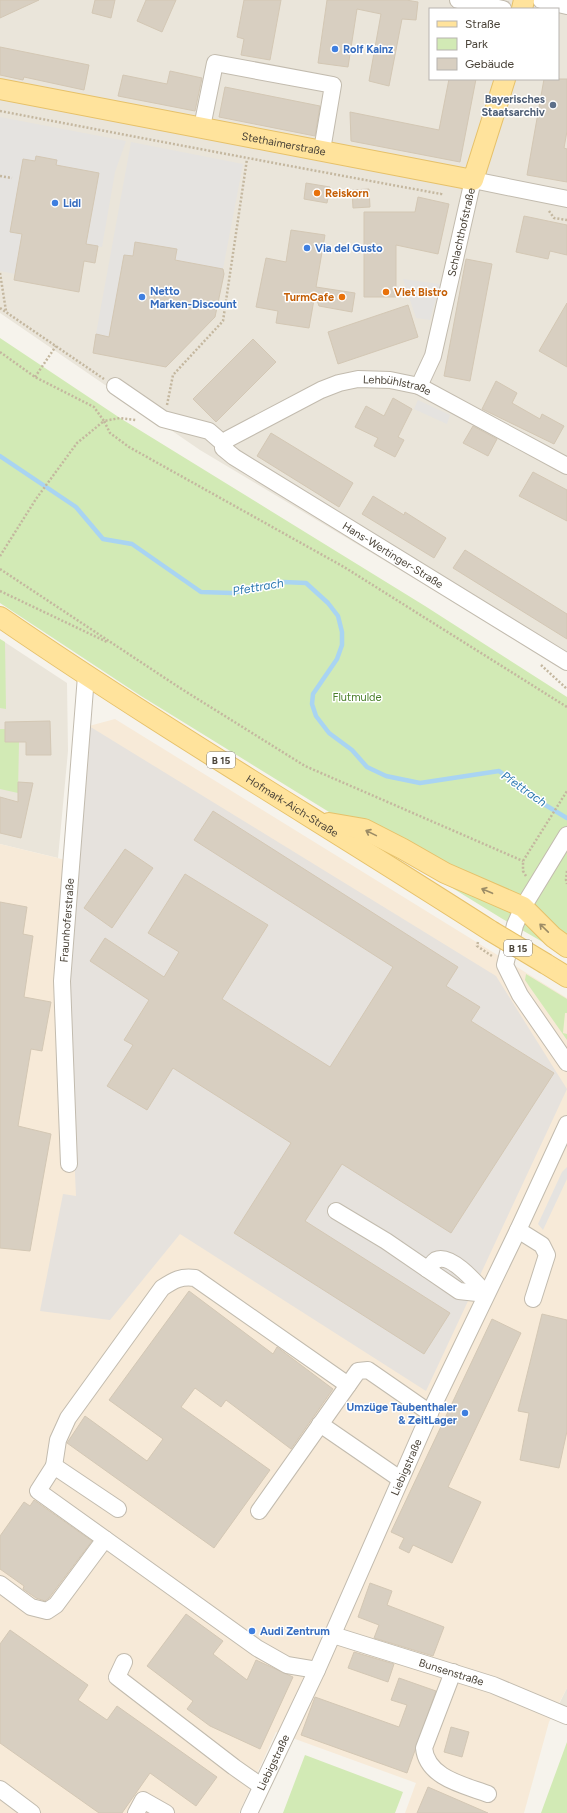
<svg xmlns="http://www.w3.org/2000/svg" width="567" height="1813" viewBox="0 0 567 1813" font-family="Figtree,sans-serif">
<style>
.residential{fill:#eae5da;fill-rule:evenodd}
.commercial{fill:#f7ead8}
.industrial{fill:#e6e2dd}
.green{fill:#d2eab5}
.parking{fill:#e5e3e0}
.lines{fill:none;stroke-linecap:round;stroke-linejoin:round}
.stream{stroke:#a9d4f2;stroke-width:4.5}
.building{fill:#d8cfc1;stroke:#d3c7b4}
.minor-casing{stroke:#c2bbae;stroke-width:18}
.major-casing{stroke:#e6c16a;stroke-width:22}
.path{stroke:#c4b79f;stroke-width:2.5;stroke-dasharray:2 2;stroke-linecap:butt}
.minor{stroke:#fff;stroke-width:16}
.major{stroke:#ffe39c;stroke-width:20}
.major-bridge-casing{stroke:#e6c16a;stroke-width:22;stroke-linecap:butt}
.major-bridge{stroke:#ffe39c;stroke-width:20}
.oneway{stroke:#9c8c66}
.shop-dot{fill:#3f7fe0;stroke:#fff;stroke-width:1.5}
.service-dot{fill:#5c6f8a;stroke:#fff;stroke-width:1.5}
.food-dot{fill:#e8710a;stroke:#fff;stroke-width:1.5}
.labels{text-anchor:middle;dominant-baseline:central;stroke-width:3;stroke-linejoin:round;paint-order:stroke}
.shield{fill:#fff;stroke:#817c74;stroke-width:1}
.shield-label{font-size:10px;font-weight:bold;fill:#4b4439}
.shop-label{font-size:11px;font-weight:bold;fill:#366cbe;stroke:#fff;text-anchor:start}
.service-label{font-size:11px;font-weight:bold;fill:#4e5e75;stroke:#fff;text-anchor:end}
.street-label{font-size:11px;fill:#4b4439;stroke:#fff}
.food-label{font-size:11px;font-weight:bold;fill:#c56008;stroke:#fff;text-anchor:start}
.park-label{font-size:11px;fill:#4a7f2a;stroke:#fff}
.water-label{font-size:12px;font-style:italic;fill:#2e7ab2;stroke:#fff}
</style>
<rect width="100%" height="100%" fill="#f6f3ec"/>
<path class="residential" d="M0 0H567V670L200 450 0 313ZM430 9H558V79H430Z
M0 639 67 683 68 751 58 858 0 844Z
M567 1688V1709L558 1706Z"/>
<path class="commercial" d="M115 719 567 998V1688L549 1722 524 1813H405L416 1783 276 1732 239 1813H0V844L78 863 89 726Z"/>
<path class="industrial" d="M89 726 496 976 567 1089 426 1391 180 1234 110 1320 40 1311 63 1194 76 1196 68 1020 75 898Z"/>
<path class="green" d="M0 338 120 418 425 606 567 697V956L501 918 141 696 0 603Z
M0 639 5 642 6 709 0 708Z
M0 729H5L19 742 18 793 0 789Z
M526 974 567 999V1013H565L563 1033 567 1034V1040L529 986 525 980Z
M567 1742V1813H541Z
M305 1755 403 1792 395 1813H283Z"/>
<path class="parking" d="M0 117 126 141 115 172 102 247 86 244 99 173 56 165 57 160 37 156 10 232 22 234 15 274 0 271Z
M131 142 243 164 223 269 175 260 176 249 136 242 133 256 124 255 109 337 96 334Z
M403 279 440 284 430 320 416 318Z
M418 400 450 415 447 424 414 409Z
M567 1167V1179L543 1230 538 1224 562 1172Z"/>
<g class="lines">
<path class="stream" d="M0 456 76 507 103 539 132 544 201 592 232 593 283 582 306 583 328 603 338 616 342 632V645L337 659 313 694 312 704 316 716 329 733 352 750 367 767 386 776 420 783 499 771 542 803 567 818"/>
</g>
<path class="building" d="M0 0H39L0 18Z
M95 0H115L111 18 92 13Z
M146 0H176L162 32 137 21Z
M244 0H281L270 60 241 55 244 39 237 37Z
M327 0H406L418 2 416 20 402 19 389 86 369 81 381 14 357 9 348 67 318 63Z
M0 47 89 65 84 90 24 77 23 80 0 75Z
M170 71 202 78 195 111 118 96 123 75 167 84Z
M449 79H476L460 162 351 141 350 112 439 130Z
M544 79H567V131L564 148 567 149V182L527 175Z
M225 87 320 106 315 136 219 117Z
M36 156 57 160 56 165 99 173 86 244 98 246 95 263 84 261 79 292 14 280 22 234 10 232 23 159 35 161Z
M306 183 330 187 327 203 304 199Z
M369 189 370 207 353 208 352 190Z
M418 197 449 204 438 254 396 245V297H364V212H415Z
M524 216 567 225V255L550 251 548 259 516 252Z
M291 230 325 235 316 287 355 293 352 312 319 306 315 294 309 328 276 323 278 311 256 307 266 258 286 262Z
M135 242 177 249 175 260 223 269 224 274 215 317 166 367 93 353 96 334 109 337 124 255 133 256Z
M466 259 492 264 470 381 444 376Z
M567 303V367L539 351Z
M408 305 418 337 338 364 328 332Z
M253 339 276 362 216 422 193 399Z
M496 381 517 393 512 403 540 419 542 414 564 426 554 444 482 409Z
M393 398 412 409 398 437 404 440 395 457 374 446 378 438 355 427 366 406 384 416Z
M473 426 497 439 488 456 463 443Z
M271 433 353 483 339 507 257 456Z
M533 472 567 490V521L519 496Z
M373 496 404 515 405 512 446 538 434 558 362 514Z
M465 550 567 614V639L453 568Z
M50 721 51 755H26V742H5V722Z
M18 782 33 783 21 838 0 833V797L18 802Z
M213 811 458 967 446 986 480 1007 471 1021 554 1073 451 1233 342 1164 305 1221 450 1313 424 1354 234 1233 291 1143 173 1068 147 1110 107 1086 133 1045 124 1040 149 1000 90 961 105 938 164 977 179 952 148 933 185 874 268 925 222 999 330 1067 393 967 194 840Z
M125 849 153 868 112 928 84 908Z
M0 902 27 907 23 934 33 936 24 997 51 1002 42 1051 31 1049 18 1126 51 1134 30 1251 0 1248Z
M189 1291 273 1354 277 1347 333 1389 291 1449 226 1400 221 1407 195 1388 181 1407 270 1470 214 1548 67 1443 85 1416 147 1461 163 1439 109 1400Z
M542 1314 567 1320V1431L559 1468 520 1460 529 1413 518 1411Z
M492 1319 521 1333 448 1487 481 1502 452 1563 413 1545 409 1553 399 1548 404 1538 391 1532Z
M34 1500 92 1541 49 1598 45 1601 36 1598 23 1589 24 1586 0 1569V1536L24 1502 30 1506Z
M370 1583 392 1591 387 1605 444 1627 433 1656 374 1638 379 1625 358 1617Z
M186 1614 223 1641 213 1654 247 1680 256 1660 293 1677 260 1749 210 1726 187 1709 193 1701 147 1666Z
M10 1630 88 1685 78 1700 107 1720 117 1706 217 1777 196 1806 150 1773 122 1813H99L0 1743V1644Z
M354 1652 394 1664 388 1682 348 1668Z
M399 1678 436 1691 407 1773 301 1735 315 1697 399 1727 407 1705 391 1700Z
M451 1727 469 1732 462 1757 444 1752Z
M428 1787 488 1813H417Z"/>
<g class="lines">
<defs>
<g id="minor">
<path d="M458 0 503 9"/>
<path d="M541 0 567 6"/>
<path d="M202 127 215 63 333 85 322 150"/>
<path d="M115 386 163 419 209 431 224 444"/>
<path id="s1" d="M419 386 433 356 473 180 567 199"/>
<path id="s2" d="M224 444 223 448 234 457 567 662"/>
<path id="s3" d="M224 444 228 439 321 390 339 383 358 379 390 380 419 386 567 466"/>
<path d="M567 835 523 907 515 925 505 965 520 995 567 1063"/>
<path id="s4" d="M69 1164 62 981 86 676"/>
<path d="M336 1211 386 1241 459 1291 486 1294"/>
<path d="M518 1230 542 1245 547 1255 533 1299"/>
<path d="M427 1269C430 1267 433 1262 436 1260 451 1253 477 1284 486 1294"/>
<path d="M320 1424 400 1479"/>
<path d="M54 1466 58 1440 68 1418 162 1288C174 1280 181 1276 195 1278L348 1385"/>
<path d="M259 1511 358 1371 368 1370 430 1413"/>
<path d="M105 1539 38 1491 54 1466 118 1509"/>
<path d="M0 1584 31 1607 47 1611 56 1605 105 1539 257 1648 287 1665 317 1670"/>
<path id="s5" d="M333 1635 493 1685 567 1716"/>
<path d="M124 1662 117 1677 234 1767 261 1786"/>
<path d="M453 1672 424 1748C427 1778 464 1785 488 1794"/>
<path d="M0 1789 32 1813"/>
<path d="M136 1813 143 1800 166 1813"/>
<path id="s6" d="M249 1813 317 1670 433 1406 518 1230 567 1124"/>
</g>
<g id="major">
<path d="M522 9 524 0"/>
<path id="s7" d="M0 89 473 180 505 79"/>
<path id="s8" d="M0 617C160 727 328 826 491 931"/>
<path d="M329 823 364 829 403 849 445 873 523 907 553 937 567 947"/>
<path d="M546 964 567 977"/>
</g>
</defs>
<use href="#minor" class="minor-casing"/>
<use href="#major" class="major-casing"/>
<path class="path" d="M0 111C147 139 294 167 441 194L442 191
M0 176 12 178
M549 211 554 218 567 220
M0 273 6 311
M0 308 104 379
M0 352 35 377 94 407 104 421 120 418 136 420
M35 377 56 346
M167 405 173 375 223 321 247 159
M0 556 36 499 77 443 104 421 110 433 129 447 344 567 567 707
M0 569 180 688 305 766 523 861
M0 591 107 642
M541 665 567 689
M567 871 566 880 567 884
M526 876 523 871V861L567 791
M478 942 477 946 492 956"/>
<use href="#minor" class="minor"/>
<use href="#major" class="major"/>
<defs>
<path id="major-bridge" d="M491 931 546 964"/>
</defs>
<use href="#major-bridge" class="major-bridge-casing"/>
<use href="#major-bridge" class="major-bridge"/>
</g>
<defs><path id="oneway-shaft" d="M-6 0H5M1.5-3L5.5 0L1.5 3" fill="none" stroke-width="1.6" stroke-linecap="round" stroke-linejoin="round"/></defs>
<g class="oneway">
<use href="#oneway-shaft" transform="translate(371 833) rotate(-154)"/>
<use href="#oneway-shaft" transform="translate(487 891) rotate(-157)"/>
<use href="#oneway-shaft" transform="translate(544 928) rotate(-136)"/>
</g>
<g class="shop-dot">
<circle cx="335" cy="49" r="4"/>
<circle cx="55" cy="203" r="4"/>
<circle cx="307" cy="248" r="4"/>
<circle cx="142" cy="297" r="4"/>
<circle cx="465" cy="1413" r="4"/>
<circle cx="252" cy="1631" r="4"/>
</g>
<circle class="service-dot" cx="553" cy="105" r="4"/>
<g class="food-dot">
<circle cx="317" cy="193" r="4"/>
<circle cx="386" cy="292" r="4"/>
<circle cx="342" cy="297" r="4"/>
</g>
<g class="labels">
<g class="shield">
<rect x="207" y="752" width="28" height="16" rx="3"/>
<rect x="504" y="940" width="28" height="16" rx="3"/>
</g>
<g class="shield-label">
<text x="221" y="760">B 15</text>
<text x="518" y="948">B 15</text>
</g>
<g class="shop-label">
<text x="343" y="49">Rolf Kainz</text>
<text x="63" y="203">Lidl</text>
<text x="315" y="248">Via del Gusto</text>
<text x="150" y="291">Netto<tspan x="150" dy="13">Marken-Discount</tspan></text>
<text x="457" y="1407" text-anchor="end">Umzüge Taubenthaler<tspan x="457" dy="13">&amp; ZeitLager</tspan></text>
<text x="260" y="1631">Audi Zentrum</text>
</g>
<g class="service-label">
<text x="545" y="99">Bayerisches<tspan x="545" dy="13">Staatsarchiv</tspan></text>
</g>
<g class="street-label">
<text stroke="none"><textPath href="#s7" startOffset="289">Stethaimerstraße</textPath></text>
<text stroke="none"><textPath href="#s1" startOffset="160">Schlachthofstraße</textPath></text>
<text stroke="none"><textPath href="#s3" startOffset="190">Lehbühlstraße</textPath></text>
<text stroke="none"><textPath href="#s2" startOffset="205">Hans-Wertinger-Straße</textPath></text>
<text stroke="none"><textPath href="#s8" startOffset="348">Hofmark-Aich-Straße</textPath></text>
<text stroke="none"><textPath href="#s4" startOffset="244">Fraunhoferstraße</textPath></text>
<text stroke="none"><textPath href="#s6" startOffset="380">Liebigstraße</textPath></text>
<text stroke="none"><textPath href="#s5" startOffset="124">Bunsenstraße</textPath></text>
<text stroke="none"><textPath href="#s6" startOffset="56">Liebigstraße</textPath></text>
</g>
<g class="food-label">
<text x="325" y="193">Reiskorn</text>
<text x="394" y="292">Viet Bistro</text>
<text x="334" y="297" text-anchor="end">TurmCafe</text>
</g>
<g class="park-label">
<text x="357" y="697">Flutmulde</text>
</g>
<g class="water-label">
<text transform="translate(258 587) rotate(-10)">Pfettrach</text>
<text transform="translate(524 789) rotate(35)">Pfettrach</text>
</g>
</g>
<rect x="429" y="8" width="130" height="72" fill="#ffffff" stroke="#b7b4b0"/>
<rect x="437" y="21" width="20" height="6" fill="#ffe39c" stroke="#b7b4b0"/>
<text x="465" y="28" font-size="12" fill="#4b4439">Straße</text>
<rect x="437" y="38" width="20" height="12" fill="#d2eab5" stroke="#b7b4b0"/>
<text x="465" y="48" font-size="12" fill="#4b4439">Park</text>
<rect x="437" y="58" width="20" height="12" fill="#d8cfc1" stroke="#b7b4b0"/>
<text x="465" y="68" font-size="12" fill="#4b4439">Gebäude</text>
</svg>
